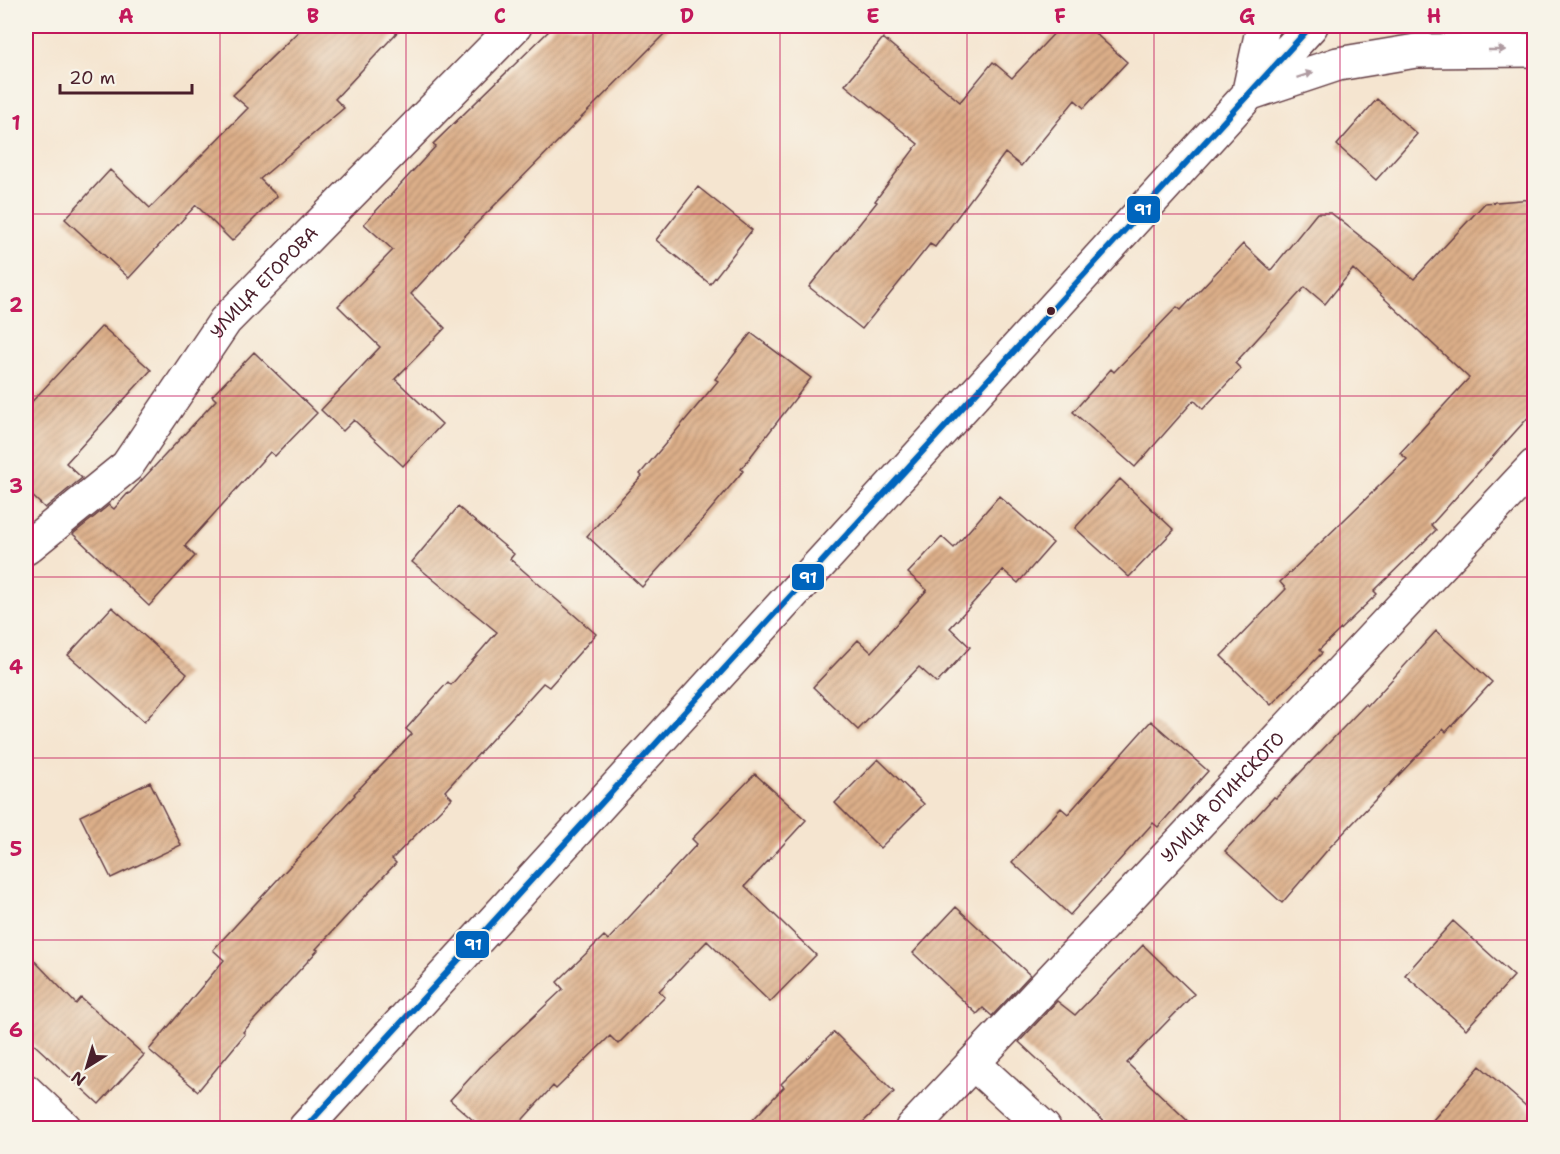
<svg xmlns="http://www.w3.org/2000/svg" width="1560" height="1154" viewBox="0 0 1560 1154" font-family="'Shantell Sans',sans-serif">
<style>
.building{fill:url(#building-hatch)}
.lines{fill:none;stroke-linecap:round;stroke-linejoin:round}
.minor-casing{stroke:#643d44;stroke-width:36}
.primary-casing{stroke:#643d44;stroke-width:36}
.minor{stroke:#fff;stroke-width:33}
.primary{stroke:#fff;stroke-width:33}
.bus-1-casing{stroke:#f7f3e8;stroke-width:10}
.bus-1{stroke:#0065bd;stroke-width:6}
.oneway{fill:#ae9aa0}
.grid{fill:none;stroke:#c2185b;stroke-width:1.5;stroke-opacity:0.55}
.bus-dot{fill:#4a1f2b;stroke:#f7f3e8;stroke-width:2}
.labels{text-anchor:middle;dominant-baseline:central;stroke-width:4.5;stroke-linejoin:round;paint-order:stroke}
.street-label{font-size:18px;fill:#4a1f2b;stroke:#f7f3e8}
.line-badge{stroke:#f7f3e8;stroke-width:2}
.badge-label{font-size:16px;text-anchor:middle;font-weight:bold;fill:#fff}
.neatline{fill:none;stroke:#c2185b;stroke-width:2}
.grid-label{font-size:20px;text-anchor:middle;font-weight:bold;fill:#c2185b}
</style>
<defs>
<pattern id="building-hatch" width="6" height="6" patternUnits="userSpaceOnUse" patternTransform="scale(1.5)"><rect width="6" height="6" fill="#dcaf89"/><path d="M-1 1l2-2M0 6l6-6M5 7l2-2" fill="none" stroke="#b48e70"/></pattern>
</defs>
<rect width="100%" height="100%" fill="#f7f3e8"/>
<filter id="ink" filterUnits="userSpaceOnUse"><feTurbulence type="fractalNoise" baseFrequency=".0167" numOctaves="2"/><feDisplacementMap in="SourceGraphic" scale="12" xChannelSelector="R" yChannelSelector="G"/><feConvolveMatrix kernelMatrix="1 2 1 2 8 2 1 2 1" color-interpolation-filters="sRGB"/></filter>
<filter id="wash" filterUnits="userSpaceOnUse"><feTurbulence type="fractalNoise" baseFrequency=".008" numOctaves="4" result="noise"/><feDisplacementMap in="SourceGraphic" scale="24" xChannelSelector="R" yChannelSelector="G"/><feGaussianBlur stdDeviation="1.35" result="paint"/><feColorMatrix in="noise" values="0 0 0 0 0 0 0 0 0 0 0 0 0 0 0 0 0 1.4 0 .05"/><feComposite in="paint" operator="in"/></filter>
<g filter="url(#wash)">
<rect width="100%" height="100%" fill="#f5e5d0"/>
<g id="blocks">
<path class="building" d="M304 26H403L335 99 344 108 260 179 277 196 232 241 196 205 129 278 65 219 110 170 150 208 248 108 233 95Z
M554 26H672L475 225 411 294 445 328 395 379 442 424 403 466 354 420 343 431 321 410 380 347 338 306 393 250 364 224 436 146 433 144Z
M1061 26H1087L1127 62 1084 108 1075 100 1021 166 1005 153 935 247 930 244 862 329 809 287 877 202 875 201 918 144 845 85 883 38 960 102 993 62 1012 78Z
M1377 99 1417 134 1376 180 1337 145Z
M698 187 752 230 710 284 656 240Z
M1534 199V411L1431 525 1436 530 1374 591 1377 594 1319 650 1322 653 1271 705 1221 656 1286 589 1280 582 1407 459 1400 453 1469 378 1353 269 1325 304 1305 287 1235 363 1241 369 1203 409 1194 400 1135 467 1073 412 1111 369 1114 372 1177 307 1181 310 1243 244 1271 270 1317 213H1331L1414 279 1485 203Z
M102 326 151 370 66 463 82 478 45 508 26 490V408Z
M751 333 811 378 741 469 743 471 690 534 642 587 587 536 642 476 640 474 718 381 715 379Z
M254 352 317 413 275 456 270 452 185 546 195 556 149 606 73 534 109 505 114 509 128 493 129 494 216 400 212 396Z
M1120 479 1174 530 1129 577 1075 528Z
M999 496 1053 543 1018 583 1003 570 950 628 970 647 937 683 919 667 858 730 813 687 858 640 871 652 927 590 908 573 942 537 954 548Z
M458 507 514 554 510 559 596 634 549 687 543 683 445 791 452 798 392 859 396 863 316 949 318 950 243 1032 245 1034 198 1091 149 1050 224 960 213 950 355 795 354 794 412 734 406 729 448 682 451 685 497 632 412 562Z
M112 607 187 674 144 722 68 655Z
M1436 631 1492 682 1446 732 1443 729 1330 847 1282 903 1225 851 1274 797 1276 798 1366 704 1368 706Z
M1151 721 1208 771 1158 827 1153 823 1070 915 1012 862 1061 808 1068 814Z
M878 759 924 804 880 848 835 803Z
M755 774 806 820 745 886 816 955 770 1002 707 941 659 991 665 997 618 1044 610 1036 556 1089 553 1086 515 1128H482L450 1100 481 1066 563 989 557 982 604 936 608 940 697 844 692 839Z
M150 782 181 845 111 878 80 816Z
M956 907 1030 975 992 1016 983 1008 977 1014 913 953Z
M1453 921 1514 976 1466 1029 1405 975Z
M1143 945 1194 994 1127 1063 1195 1128H1111L1019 1042 1057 1001 1075 1015Z
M26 952 76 1004 81 998 144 1055 99 1104 26 1037Z
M834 1032 894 1092 857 1128H745L784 1087 781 1084Z
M1480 1066 1534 1113V1128H1426Z"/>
</g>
</g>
<g filter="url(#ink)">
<use href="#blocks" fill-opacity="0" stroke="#643d44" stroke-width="1.5"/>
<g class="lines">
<defs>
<g id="minor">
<path id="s1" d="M26 548 127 466 225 321 515 26"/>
<path d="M974 1064 1044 1128"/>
<path d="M26 1091 65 1128"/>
<path id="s2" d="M912 1128 1534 466"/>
</g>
<path id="primary" d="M1249 91 1263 26
M1251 93 1338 64 1416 51 1534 50
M305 1128 1311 26"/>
</defs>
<use href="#minor" class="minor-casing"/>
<use href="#primary" class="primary-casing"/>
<use href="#minor" class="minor"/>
<use href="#primary" class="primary"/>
<defs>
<path id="bus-1" d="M305 1128 1311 26"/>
</defs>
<use href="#bus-1" class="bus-1-casing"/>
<use href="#bus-1" class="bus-1"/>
</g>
<defs><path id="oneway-solid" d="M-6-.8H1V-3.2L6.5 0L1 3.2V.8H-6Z" transform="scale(1.5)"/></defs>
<g class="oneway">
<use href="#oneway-solid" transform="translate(1497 50)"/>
<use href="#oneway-solid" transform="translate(1305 75) rotate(-18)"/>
</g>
</g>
<path class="grid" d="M220 26V1128M406 26V1128M593 26V1128M780 26V1128M967 26V1128M1154 26V1128M1340 26V1128M26 214H1534M26 396H1534M26 577H1534M26 758H1534M26 940H1534"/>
<circle class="bus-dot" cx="1051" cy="311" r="5"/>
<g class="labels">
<g class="street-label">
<text stroke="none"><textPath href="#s1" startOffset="360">УЛИЦА ЕГОРОВА</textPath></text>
<text stroke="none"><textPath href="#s2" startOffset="454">УЛИЦА ОГИНСКОГО</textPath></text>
</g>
</g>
<g class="line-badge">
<rect x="1126" y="195" width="35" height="29" rx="6" fill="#0065bd"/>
<rect x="791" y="563" width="34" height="28" rx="6" fill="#0065bd"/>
<rect x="455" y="930" width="35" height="29" rx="6" fill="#0065bd"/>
</g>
<g class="badge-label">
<text x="1143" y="215">91</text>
<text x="808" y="583">91</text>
<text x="473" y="950">91</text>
</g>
<rect width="1560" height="1154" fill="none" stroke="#f7f3e8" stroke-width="66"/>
<g transform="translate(87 1067) rotate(217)" stroke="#f7f3e8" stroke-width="4.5" paint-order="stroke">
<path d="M0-4.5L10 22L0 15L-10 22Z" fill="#4a1f2b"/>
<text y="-9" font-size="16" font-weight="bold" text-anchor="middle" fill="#4a1f2b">N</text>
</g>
<path d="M60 84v9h132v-9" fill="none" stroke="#4a1f2b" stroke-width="3"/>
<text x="69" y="84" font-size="18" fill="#4a1f2b" stroke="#f7f3e8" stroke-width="4.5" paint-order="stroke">20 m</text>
<rect x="33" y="33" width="1494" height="1088" class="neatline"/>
<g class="grid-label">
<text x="126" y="23">A</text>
<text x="313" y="23">B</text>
<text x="500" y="23">C</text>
<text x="687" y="23">D</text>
<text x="873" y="23">E</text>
<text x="1060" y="23">F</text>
<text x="1247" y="23">G</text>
<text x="1434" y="23">H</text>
<text x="16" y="130">1</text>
<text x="16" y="312">2</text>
<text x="16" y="493">3</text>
<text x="16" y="674">4</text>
<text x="16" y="856">5</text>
<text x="16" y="1037">6</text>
</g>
</svg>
